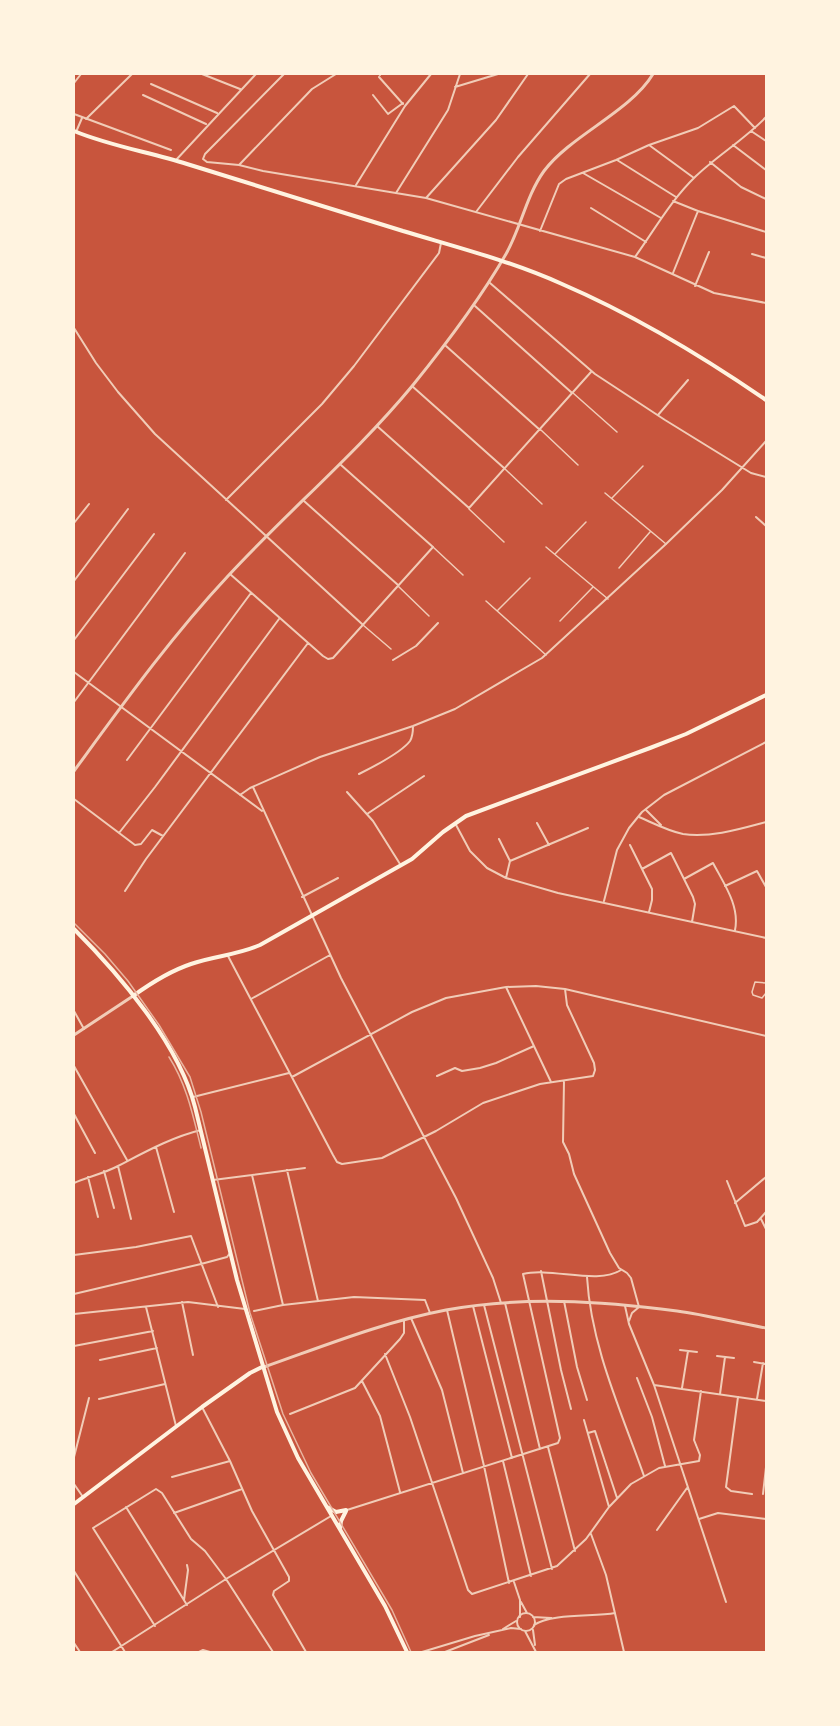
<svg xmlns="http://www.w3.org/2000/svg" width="840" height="1726" viewBox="0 0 840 1726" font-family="Overpass,sans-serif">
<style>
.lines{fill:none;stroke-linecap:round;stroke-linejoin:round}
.service{stroke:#f1ccb7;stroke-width:1.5}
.pedestrian{stroke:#f1ccb7;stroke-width:2}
.minor{stroke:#f1ccb7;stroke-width:2}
.tertiary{stroke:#f1ccb7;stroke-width:3}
.secondary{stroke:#fff3e0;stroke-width:4}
.tram{stroke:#e9b49f;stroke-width:1.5}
</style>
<rect width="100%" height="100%" fill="#c8553d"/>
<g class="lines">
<path class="service" d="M573 393 617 432
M541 430 578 465
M505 469 542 504
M605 493 666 544
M612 498 643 466
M469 509 504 542
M433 547 463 575
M546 547 608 599
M555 554 586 522
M619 568 650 532
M398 586 429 616
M486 601 546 655
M498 610 530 578
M560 621 593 587
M363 625 391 649
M766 983 755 982 752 992 753 995 762 998 766 993"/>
<path class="pedestrian" d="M393 660 416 646 438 623
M646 810 661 825
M639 817C653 823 668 831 683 834 710 838 740 829 766 822
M699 1519 718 1513 766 1519"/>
<path class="minor" d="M202 74 240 89
M284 74 205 154 203 159 207 162 239 165 263 171 426 198 635 257 714 293 766 303
M379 74 380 75
M379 77 403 104
M74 83 81 74
M151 84 217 113
M455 87 498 74
M143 95 206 124
M373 95 388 114 403 103
M74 114 171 150
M86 119 132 74
M751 131 766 141
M76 132 82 118
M649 145 694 178
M733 145 766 170
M176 160 256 74
M617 160 676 197
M710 162 741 187 766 199
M239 165 312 89 336 74
M583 173 661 218
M356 185 405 106 431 74
M396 193 448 110 460 74
M426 198 496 120 528 74
M673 201 698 211 766 232
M591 208 646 242
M476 212 518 157 590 74
M540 231 559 184 566 179 616 160 649 145 698 128 734 106 755 128
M752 254 766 258
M635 257C655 229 671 200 696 176 718 155 745 139 766 117
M673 273 698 211
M490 283 595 374 665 420 751 473 766 477
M695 286 709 252
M475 306 571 392
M74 328 96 363 118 392 155 434 362 624
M446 346 540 430
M412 386 504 468
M658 415 688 380
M377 426 469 508 591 372
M226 500 322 404 354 366 439 253 441 243
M304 501 398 585
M756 517 766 526
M74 523 89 504
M230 574 323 656 328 659 333 658 433 547 341 465
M74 581 128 509
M74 640 154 534
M74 672 262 811
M74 702 185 553
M127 760 251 593
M359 774C373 767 401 753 410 741 413 736 413 731 413 726
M253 787 341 978 456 1198 493 1278 501 1303
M347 792 373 821 400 864
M240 795 250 788 320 757 413 726 455 709 542 658 666 544 722 490 766 441
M74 799 135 845 141 844 152 830 163 836
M367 814 424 776
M455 823 470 851 487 868 506 878 558 893 766 938
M537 823 549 845
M119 833 155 787 279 619
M499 839 510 861
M630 845 652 889V900L649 912
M642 869 671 853 693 897 695 904 692 922
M506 878 510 861 588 828
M684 879 713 863C724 884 740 906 735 930
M725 886 757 871 766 887
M125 891 146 859 308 643
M302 897 338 878
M604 901 617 850 629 828 642 812 664 795 766 742
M228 956 333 1155 337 1162 342 1164 382 1158 436 1131 483 1103 540 1084 593 1076 595 1070 594 1063 567 1005 565 989
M506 987 551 1082
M251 999 330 955
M74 1011 84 1029
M74 1066 127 1160
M437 1076 455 1068 462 1071 480 1068 496 1063 534 1046
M292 1077 412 1012 446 998 506 987 536 986 565 989 766 1036
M564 1081 563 1142 569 1154 574 1174 610 1253 619 1268 627 1273 631 1278 639 1307 632 1313 629 1321
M193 1097 289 1073
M74 1114 95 1153
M156 1147 174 1212
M118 1166 131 1219
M287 1170 318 1301
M104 1171 114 1208
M252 1175 283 1305
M88 1177 98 1217
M213 1180 305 1168
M727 1181 745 1226 757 1222 766 1212
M74 1183C88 1177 105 1173 118 1166 145 1152 172 1137 201 1130
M735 1203 766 1177
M761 1219 766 1229
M74 1255 136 1247 191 1236 218 1307
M541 1271 561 1370 571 1409
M587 1277C591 1346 621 1411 644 1476
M74 1294 201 1264 227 1257 230 1253
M564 1301 577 1367 587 1400
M182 1302 193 1355
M505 1303 540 1449
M484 1305 552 1569
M473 1306 512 1458
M625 1306 629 1324 654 1385 726 1602
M146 1307 176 1426
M447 1310 484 1466 509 1583
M254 1311 283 1305 354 1297 425 1300 430 1313
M74 1314 188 1302 245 1309
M411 1318 442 1390 463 1473
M74 1346 153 1331
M680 1350 697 1352
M385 1354 410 1417 468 1590 472 1594 557 1566 586 1539 609 1507 631 1484 659 1468 699 1461 700 1455 694 1440 701 1391
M717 1356 734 1358
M100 1360 157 1348
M754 1362 766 1364
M637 1378 652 1417 665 1466
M362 1381 380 1416 400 1492
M654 1385 766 1401
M682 1388 688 1351
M720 1394 725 1357
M738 1397 726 1487 731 1491 752 1494
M99 1399 165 1384
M757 1399 763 1363
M202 1407 230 1461 252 1511 289 1577V1581L274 1591 273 1595 306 1652
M290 1414 355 1388 400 1339 404 1333V1320
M584 1420 609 1507
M588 1433 595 1431 617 1498
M548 1447 575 1551
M74 1457 89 1398
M503 1461 531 1576
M172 1477 230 1461
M74 1484 83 1497
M763 1494 766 1467
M126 1507 187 1605
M347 1510 558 1443 560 1438 523 1274C551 1267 598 1285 621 1270
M174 1513 242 1489
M657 1530 687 1488
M591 1534 606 1575 624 1652
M74 1571 125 1652
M514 1582 520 1600V1617
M184 1600 188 1570 187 1565
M521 1602 527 1613
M517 1622a9 9 0 1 1 18 0a9 9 0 1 1-18 0Z
M533 1617 551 1618
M534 1625C552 1613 594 1617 615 1613
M155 1626 93 1528 156 1489 162 1493 191 1539 205 1551 226 1579 273 1652
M503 1629 516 1621
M533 1630 535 1645
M525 1631 536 1652
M74 1643 80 1652
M112 1652 226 1579 331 1516
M199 1652 203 1650 210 1652
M422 1652 475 1636 511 1628 521 1629
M445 1652 489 1635"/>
<path class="tertiary" d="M74 771C123 704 171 637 228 576 288 511 356 454 413 385 447 343 479 301 506 254 521 228 526 196 544 171 571 135 630 112 653 74
M74 1035 133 996
M264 1367C324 1346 383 1322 446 1310 522 1296 601 1301 677 1311 707 1315 737 1323 766 1328"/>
<path class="secondary" d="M74 131C110 146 149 152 187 164 259 187 331 209 403 231 456 247 511 261 562 284 634 315 702 356 766 400
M74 929C119 974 179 1044 195 1107L237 1280 277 1412 298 1458 385 1606 407 1652
M133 996C151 983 170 971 191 964 214 956 238 955 260 945L412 859 443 832 466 816 650 748 686 734 766 695
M74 1504 202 1407 250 1373 262 1367
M327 1507 336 1512 346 1510
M340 1529 341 1521 346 1511"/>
<path class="tram" d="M74 923 105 954 128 981 159 1025 190 1077 201 1112 250 1313 283 1414 311 1473 392 1610 411 1652
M169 1057C187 1085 193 1116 201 1148"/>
</g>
<rect width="840" height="1726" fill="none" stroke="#fff3e0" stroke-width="150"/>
</svg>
